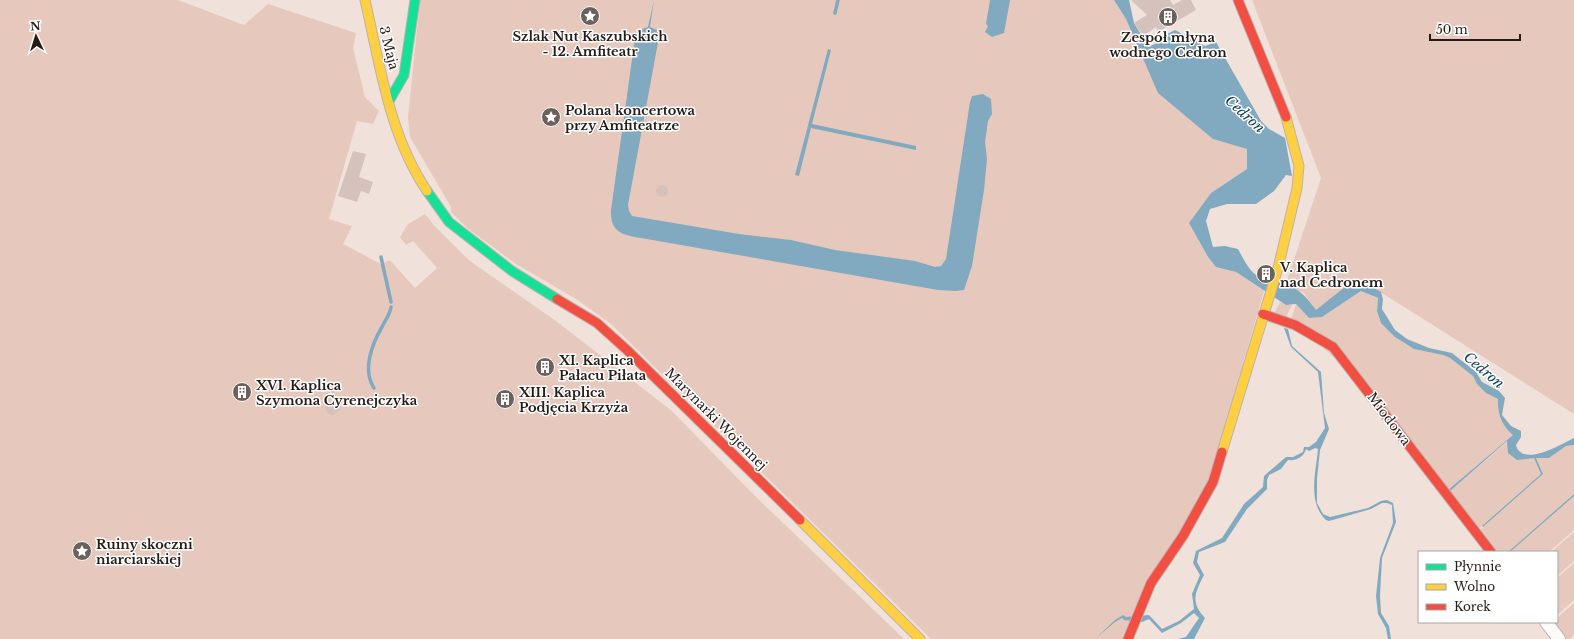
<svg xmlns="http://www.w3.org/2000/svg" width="1574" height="639" viewBox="0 0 1574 639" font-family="'Libre Baskerville',serif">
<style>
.green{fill:#e6c9bc}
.water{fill:#81a9bf}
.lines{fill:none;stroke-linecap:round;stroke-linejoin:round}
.stream{stroke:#81a9bf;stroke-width:3.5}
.building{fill:#d5c2bc}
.street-casing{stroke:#bcb2ac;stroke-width:14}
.fast-casing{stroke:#bcb2ac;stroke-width:11}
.slow-casing{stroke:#bcb2ac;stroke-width:11}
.jam-casing{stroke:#bcb2ac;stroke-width:11}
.street{stroke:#fdfbfa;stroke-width:12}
.fast{stroke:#16e098;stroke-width:9}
.slow{stroke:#ffcf43;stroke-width:9}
.jam{stroke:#f24e42;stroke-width:9}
.labels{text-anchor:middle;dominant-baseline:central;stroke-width:3;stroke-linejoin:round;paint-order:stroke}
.poi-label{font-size:13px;font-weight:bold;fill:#251b17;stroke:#fff;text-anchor:start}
.street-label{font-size:13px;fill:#251b17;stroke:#fff}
.water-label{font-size:14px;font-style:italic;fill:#053d55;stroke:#fff}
</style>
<rect width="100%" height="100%" fill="#f0e2db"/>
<path class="green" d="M0 0H178L244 25 268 4 356 33 353 48 365 97 379 111 373 124 357 121 329 219 352 226 343 244 381 264 390 260 415 288 437 268 413 241 406 245 400 237 408 224 425 214 433 224 470 261 556 321 672 411 753 494 904 639H0Z
M420 0H1114L1189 118 1213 139 1247 149V169L1211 193 1189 223 1208 257 1216 267 1236 272 1264 291 1209 482 1122 639H931L611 324 576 299 516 264 467 228 451 212V207L410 137 408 117Z
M1252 0H1574V414L1366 283 1316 311 1304 293 1286 284 1321 178Z
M1361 291 1378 298 1377 311 1395 337 1414 349 1444 355 1450 358 1473 376 1477 384 1486 393 1498 399C1497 412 1502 427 1514 434L1448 490 1376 395 1291 319 1296 304 1309 318 1322 317Z
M1280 302 1286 305H1292L1286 317 1275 312Z
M1508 441V453L1534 458 1541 474 1479 529 1449 492Z
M1574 445V494L1508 552H1497L1480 530 1543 474 1536 458H1549L1566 446Z
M1574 496V530L1549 552H1510Z
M1574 532V561L1557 576V552H1551Z
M1574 563V600L1557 615V578Z
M1574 603V635L1570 639H1565L1553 622H1557V618Z"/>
<path class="water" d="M654 0 650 27 657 30 659 37 628 205 629 211 632 216 739 234 791 240 835 250 915 261 935 267 941 266 946 259 970 102 972 96 983 94 991 99 992 114 988 121 985 142 987 159 984 190 972 266 964 290 955 291 938 290 641 238C622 235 610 232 611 210L636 31 648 27Z
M990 0H1010L1004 33 992 37 985 32 988 26 986 24Z
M1114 0H1129L1134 23 1148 47 1166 39 1165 35 1175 30 1205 46 1216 42 1261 121 1269 129 1285 138 1292 176 1286 175 1274 191 1256 204H1227L1210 209 1206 221 1213 247 1225 246 1238 249C1243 258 1248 269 1256 275 1265 281 1276 280 1286 284 1300 289 1307 298 1316 310L1350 283 1362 281 1381 292 1383 299 1382 309 1395 330 1407 339 1429 348 1452 353 1476 372 1482 382 1499 391 1505 398 1502 415 1511 426 1521 431V437L1516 445C1522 468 1562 444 1574 438V445L1566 446 1549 458H1536L1543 474 1483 527 1482 526 1541 474 1534 458 1517 460 1508 453 1507 441 1449 492 1448 490 1513 435C1502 426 1497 413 1498 399L1486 393 1477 384 1473 376 1450 358 1443 355 1414 349 1395 337 1381 323 1377 311 1378 298 1361 291 1322 317 1309 318 1296 304 1286 305 1236 272 1216 267 1208 257 1189 223 1211 193 1247 169V149L1213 139 1158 93 1126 19Z
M828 49 831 50 812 124 916 146V150L811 128 799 176 795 175Z
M1284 328 1288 329 1292 346 1321 372 1324 413 1329 429 1320 450 1317 479V503L1323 514 1330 517 1368 508 1381 501 1387 500 1393 503 1396 522 1382 558 1380 596 1381 613 1389 626 1391 639H1388L1386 628 1378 614 1376 596 1380 558 1393 523 1392 505 1387 503H1382L1371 509 1329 521 1326 520C1307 502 1316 472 1318 449L1315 448 1309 451 1306 449C1304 457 1296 461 1288 460L1281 469 1269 475 1267 480V489L1247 509 1225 542 1199 552 1197 562 1204 575C1195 593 1190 602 1205 618L1194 639H1178L1186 637 1199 618 1194 613 1181 623 1162 633 1149 619 1142 622 1124 620 1122 618 1115 622 1095 639 1115 620 1123 615 1126 617 1149 615 1162 629 1179 621 1194 609 1192 594 1200 575 1193 563 1196 551 1222 538 1244 504 1263 487 1264 476 1286 457H1293L1303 452 1304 447H1309L1316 442 1325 428 1318 372 1291 347Z
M1574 494V496L1510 552H1508Z"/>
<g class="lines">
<path class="stream" d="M835 13 838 0
M381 257 391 302
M374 388C362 370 372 344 382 327 385 320 390 315 391 307"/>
</g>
<path class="building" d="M1131 0H1170L1173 5 1182 0H1191L1196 10 1158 32 1156 27 1143 36 1134 23 1147 15Z
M353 151 366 154 359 177 373 182 369 194 361 191 357 202 338 196Z
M656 191a6 6 0 1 1 12 0a6 6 0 1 1-12 0Z
M540 359 552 362 548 374 537 370Z
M512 389 517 404 498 409 493 395Z
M332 401 341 409 332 416 327 413 325 406Z"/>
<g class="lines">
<defs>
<path id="street" d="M1546 622 1559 639"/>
<path id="fast" d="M389 101 404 75 415 0
M427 191 449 222 512 271 557 299"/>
<path id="slow" d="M365 0C380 65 389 135 427 191
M1222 452 1278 268 1297 188 1299 166 1286 117
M800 520 920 639"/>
<path id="jam" d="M1238 0 1286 117
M557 299 597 323 627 350 800 520
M1263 314 1295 325 1333 347 1491 552
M1128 639 1151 583 1183 536 1213 482 1222 452"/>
</defs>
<use href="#street" class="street-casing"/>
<use href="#fast" class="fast-casing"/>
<use href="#slow" class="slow-casing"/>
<use href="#jam" class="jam-casing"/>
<use href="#street" class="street"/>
<use href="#fast" class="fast"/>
<use href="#slow" class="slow"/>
<use href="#jam" class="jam"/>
</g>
<defs>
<symbol id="sight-disc" viewBox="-11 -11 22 22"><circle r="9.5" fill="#6c615c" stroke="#fff"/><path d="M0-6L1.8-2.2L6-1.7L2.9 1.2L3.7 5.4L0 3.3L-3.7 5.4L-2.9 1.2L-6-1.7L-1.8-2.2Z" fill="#fff"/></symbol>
<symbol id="building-disc" viewBox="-11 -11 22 22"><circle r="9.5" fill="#6c615c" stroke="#fff"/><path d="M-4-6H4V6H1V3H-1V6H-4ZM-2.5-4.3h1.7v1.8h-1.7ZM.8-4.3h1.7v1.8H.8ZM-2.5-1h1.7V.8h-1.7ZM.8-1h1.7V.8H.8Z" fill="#fff"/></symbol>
</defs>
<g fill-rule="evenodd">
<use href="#sight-disc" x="579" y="5" width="22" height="22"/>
<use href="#building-disc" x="1157" y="6" width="22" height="22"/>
<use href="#sight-disc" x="540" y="106" width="22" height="22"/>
<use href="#building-disc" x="1255" y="263" width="22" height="22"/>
<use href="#building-disc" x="534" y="356" width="22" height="22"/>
<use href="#building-disc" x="231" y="381" width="22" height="22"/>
<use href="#building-disc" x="494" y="388" width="22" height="22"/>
<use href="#sight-disc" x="71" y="540" width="22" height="22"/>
</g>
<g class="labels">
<g class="poi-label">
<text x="590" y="36" text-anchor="middle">Szlak Nut Kaszubskich<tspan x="590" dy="15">- 12. Amfiteatr</tspan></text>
<text x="1168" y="37" text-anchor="middle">Zespół młyna<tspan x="1168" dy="15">wodnego Cedron</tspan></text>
<text x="565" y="110">Polana koncertowa<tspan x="565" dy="15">przy Amfiteatrze</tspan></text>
<text x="1280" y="267">V. Kaplica<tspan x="1280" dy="15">nad Cedronem</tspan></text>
<text x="559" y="360">XI. Kaplica<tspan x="559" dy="15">Pałacu Piłata</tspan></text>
<text x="256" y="385">XVI. Kaplica<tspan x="256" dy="15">Szymona Cyrenejczyka</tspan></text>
<text x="519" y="392">XIII. Kaplica<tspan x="519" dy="15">Podjęcia Krzyża</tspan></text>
<text x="96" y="544">Ruiny skoczni<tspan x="96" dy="15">niarciarskiej</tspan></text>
</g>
<g class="street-label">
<text transform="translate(389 48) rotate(76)">3 Maja</text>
<text transform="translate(716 419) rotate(45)">Marynarki Wojennej</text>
<text transform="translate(1389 419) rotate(53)">Miodowa</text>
</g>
<g class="water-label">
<text transform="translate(1245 114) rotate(42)">Cedron</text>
<text transform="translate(1484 370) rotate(40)">Cedron</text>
</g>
</g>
<rect x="1418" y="551" width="140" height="72" fill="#ffffff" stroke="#a8a4a2"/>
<rect x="1426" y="564" width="20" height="6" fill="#16e098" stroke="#a8a4a2"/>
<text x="1454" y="571" font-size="12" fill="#251b17">Płynnie</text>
<rect x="1426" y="584" width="20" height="6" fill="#ffcf43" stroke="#a8a4a2"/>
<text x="1454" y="591" font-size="12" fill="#251b17">Wolno</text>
<rect x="1426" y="604" width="20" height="6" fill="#f24e42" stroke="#a8a4a2"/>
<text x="1454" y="611" font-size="12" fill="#251b17">Korek</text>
<g transform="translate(36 36) rotate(356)" stroke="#ffffff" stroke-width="3" paint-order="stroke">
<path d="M0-3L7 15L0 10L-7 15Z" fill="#251b17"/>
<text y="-6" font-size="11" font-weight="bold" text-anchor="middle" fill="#251b17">N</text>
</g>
<path d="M1430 34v6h90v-6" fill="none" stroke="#251b17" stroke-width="2"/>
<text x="1436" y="34" font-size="12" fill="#251b17" stroke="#ffffff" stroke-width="3" paint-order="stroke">50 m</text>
</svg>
